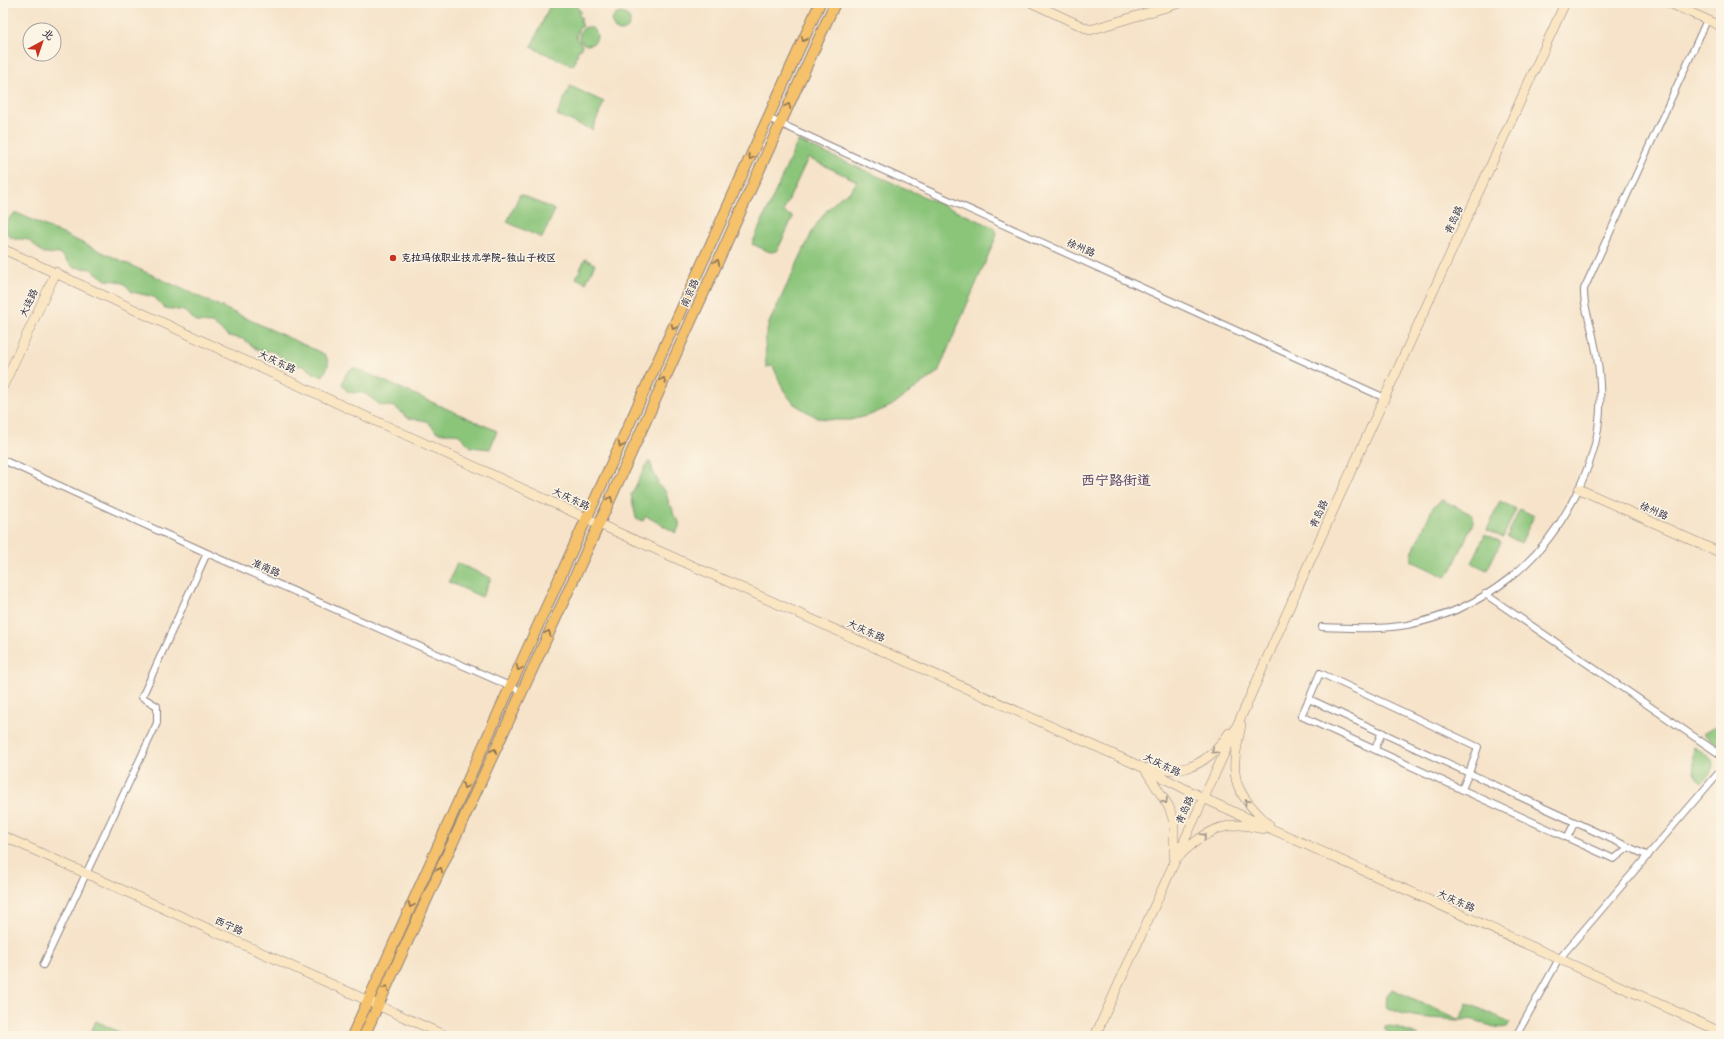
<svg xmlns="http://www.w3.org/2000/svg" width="1724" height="1039" viewBox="0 0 1724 1039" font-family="Kalam,'LXGW WenKai TC',sans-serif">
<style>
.green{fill:#8bc57a;stroke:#56745a}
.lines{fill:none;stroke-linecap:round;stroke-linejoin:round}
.street-casing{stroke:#8c8282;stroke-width:8}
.secondary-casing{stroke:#8c8282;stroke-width:10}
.primary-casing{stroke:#8c8282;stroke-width:12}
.street{stroke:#fff;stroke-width:6}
.secondary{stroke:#fbe6c4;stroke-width:9}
.primary{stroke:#f5c16b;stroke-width:10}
.oneway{stroke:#8c7253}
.oneway2{stroke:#998e86}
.poi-dot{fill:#c8321e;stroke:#fcf5e5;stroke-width:1.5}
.labels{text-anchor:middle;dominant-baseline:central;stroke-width:3;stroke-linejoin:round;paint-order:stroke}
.street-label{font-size:10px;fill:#22223b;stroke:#fcf5e5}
.poi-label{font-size:10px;font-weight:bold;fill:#22223b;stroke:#fcf5e5;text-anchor:start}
.district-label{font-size:14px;font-weight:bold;fill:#66516e;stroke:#fcf5e5}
</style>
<rect width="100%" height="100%" fill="#fcf5e5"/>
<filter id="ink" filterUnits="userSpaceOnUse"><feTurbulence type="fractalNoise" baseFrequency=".025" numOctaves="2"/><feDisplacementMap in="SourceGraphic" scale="8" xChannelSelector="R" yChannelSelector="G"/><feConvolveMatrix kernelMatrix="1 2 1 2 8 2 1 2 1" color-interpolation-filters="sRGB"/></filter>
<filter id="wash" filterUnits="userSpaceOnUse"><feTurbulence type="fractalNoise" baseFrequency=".012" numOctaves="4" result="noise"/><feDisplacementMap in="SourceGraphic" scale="16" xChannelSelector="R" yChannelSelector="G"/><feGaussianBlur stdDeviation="0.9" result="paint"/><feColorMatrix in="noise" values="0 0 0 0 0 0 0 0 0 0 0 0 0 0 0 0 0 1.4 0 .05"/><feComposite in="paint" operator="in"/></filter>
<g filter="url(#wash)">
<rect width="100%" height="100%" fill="#f6e3c9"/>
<path class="green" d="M551 3H579V6H577L578 10H580L581 12 579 13V17H581L582 19 580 20 583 26 579 28 576 36 582 46 580 50H578L577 53 578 54 574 59 576 60 573 66 531 47Z
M612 22a9 9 0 1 1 18 0a9 9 0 1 1-18 0Z
M579 36a9 9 0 1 1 18 0a9 9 0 1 1-18 0Z
M570 86 604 102 592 130 557 115Z
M798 141 993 227 997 235 938 372 891 406 870 415 850 420H833L818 418 794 404 784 391 773 366 766 367 765 338 769 323 814 228 827 210 839 198 851 191 857 181 808 158 783 212 793 217 777 251 770 252 752 244Z
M520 194 555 210 542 238 507 222Z
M17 213 324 354C331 362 328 367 323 376L314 374 310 370 304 366 290 365 277 354 271 351H259L243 339 228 336 212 323 197 322 184 311 165 308 154 297 132 292 125 284 118 281 106 280 91 269 73 267 60 254 43 253 30 241 25 239H14L9 236 5 229C7 222 9 215 17 213Z
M585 259 595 264 586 283 576 278Z
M355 368 497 431 490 449 471 447 459 435 454 433H441L436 431 427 421 408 418 395 407 380 405 366 394 359 392 353 393 347 391 342 384C345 376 346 370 355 368Z
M648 462H650C652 466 652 469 653 472 656 477 658 479 658 485L666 492 669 504 672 507 674 516 679 521V527L676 533 646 516 643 521 636 518 631 495Z
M1442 500 1473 515V523L1451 571 1445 577 1412 561V553L1433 507Z
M1500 501 1516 509 1503 537 1487 530Z
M1520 509 1534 516 1521 543 1507 536Z
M1485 534 1501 542 1487 570 1472 563Z
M457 563 491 578 482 597 449 582Z
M1721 725V745L1720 746 1703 734 1711 729Z
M1694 747C1715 759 1720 763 1702 783 1691 775 1692 758 1694 747Z
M1392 989 1460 1020 1467 1003 1510 1022 1507 1027C1495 1030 1485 1023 1474 1020 1469 1019 1464 1020 1459 1020 1434 1018 1409 1019 1386 1007L1387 995Z
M96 1021 127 1036H89Z
M1388 1026 1397 1027 1419 1036H1393L1385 1030V1027Z"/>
</g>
<g filter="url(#ink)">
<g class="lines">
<defs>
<path id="street" d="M768 118 1385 398
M3 460 207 553 521 691
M1485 594 1721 755
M1322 627C1351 628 1378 630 1407 625 1484 610 1545 561 1578 490 1587 471 1595 450 1598 429 1603 398 1600 367 1593 336 1590 320 1583 306 1584 289L1707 20
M1309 699 1320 673 1478 747 1469 773 1462 789
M1375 749 1382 732
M1567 838 1575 822
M1629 847 1614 859 1301 716 1309 699 1648 856
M43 965 157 723V706L142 697 207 553
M1516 1036 1559 959 1721 770"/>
<path id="secondary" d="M1032 3 1090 30 1180 3
M1669 3 1721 26
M3 249 599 524 1144 768 1203 798 1721 1032
M3 386 56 272
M1579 489 1721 553
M1241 725C1230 777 1230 787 1269 825
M1148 768C1160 769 1173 771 1186 768 1203 764 1220 748 1229 733
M1145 769 1169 807 1174 822V857
M3 836 446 1036
M1178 857C1194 841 1214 825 1238 825 1246 825 1255 827 1263 829
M1095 1036 1245 708 1304 574 1565 3"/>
<path id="primary" d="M352 1036 820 3
M364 1036 599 524 835 3"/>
</defs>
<use href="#street" class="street-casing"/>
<use href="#secondary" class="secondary-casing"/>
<use href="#primary" class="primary-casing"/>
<use href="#street" class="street"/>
<use href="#secondary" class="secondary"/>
<use href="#primary" class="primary"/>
</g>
<defs><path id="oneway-chevron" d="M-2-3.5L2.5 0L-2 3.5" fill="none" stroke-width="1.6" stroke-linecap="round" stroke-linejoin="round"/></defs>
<g class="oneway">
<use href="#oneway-chevron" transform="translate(804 39) rotate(114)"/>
<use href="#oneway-chevron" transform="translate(788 106) rotate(-66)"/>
<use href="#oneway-chevron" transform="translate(751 157) rotate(114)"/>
<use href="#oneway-chevron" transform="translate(717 262) rotate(-66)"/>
<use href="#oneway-chevron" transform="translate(674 327) rotate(114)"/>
<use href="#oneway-chevron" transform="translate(663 380) rotate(-66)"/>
<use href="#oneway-chevron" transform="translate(621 445) rotate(114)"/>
<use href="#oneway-chevron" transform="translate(610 499) rotate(-66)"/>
<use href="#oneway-chevron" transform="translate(548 633) rotate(-65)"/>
<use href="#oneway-chevron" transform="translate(519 668) rotate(114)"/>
<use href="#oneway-chevron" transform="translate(494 751) rotate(-65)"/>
<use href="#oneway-chevron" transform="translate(465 786) rotate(114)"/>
<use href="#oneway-chevron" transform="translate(440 870) rotate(-65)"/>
<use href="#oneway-chevron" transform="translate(411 905) rotate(114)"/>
<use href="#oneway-chevron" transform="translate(386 988) rotate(-65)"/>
</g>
<g class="oneway2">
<use href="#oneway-chevron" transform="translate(1214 751) rotate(137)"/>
<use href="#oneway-chevron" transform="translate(1165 801) rotate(59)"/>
<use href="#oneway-chevron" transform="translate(1247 802) rotate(-128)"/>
<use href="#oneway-chevron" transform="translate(1204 836) rotate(-34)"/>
</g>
</g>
<circle class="poi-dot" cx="393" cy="258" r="4"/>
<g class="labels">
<g class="street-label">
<text transform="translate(1454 220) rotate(-65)">青岛路</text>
<text transform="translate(1081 248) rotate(24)">徐州路</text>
<text transform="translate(690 293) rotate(-66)">南京路</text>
<text transform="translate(29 303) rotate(-65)">大连路</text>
<text transform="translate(277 362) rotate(25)">大庆东路</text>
<text transform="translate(571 499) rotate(25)">大庆东路</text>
<text transform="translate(1654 511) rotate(24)">徐州路</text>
<text transform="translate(1319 514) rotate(-65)">青岛路</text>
<text transform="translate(266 568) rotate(24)">准南路</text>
<text transform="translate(866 631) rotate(24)">大庆东路</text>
<text transform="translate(1162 765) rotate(26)">大庆东路</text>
<text transform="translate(1185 810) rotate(-66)">青岛路</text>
<text transform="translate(1456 901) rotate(24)">大庆东路</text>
<text transform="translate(229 926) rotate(24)">西宁路</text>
</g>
<g class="poi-label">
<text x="401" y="258">克拉玛依职业技术学院-独山子校区</text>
</g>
<g class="district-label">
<text x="1116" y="481">西宁路街道</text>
</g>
</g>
<rect width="1724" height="1039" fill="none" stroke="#fcf5e5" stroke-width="16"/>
<g transform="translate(42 42) rotate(40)"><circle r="19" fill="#fcf5e5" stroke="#a5a1a1"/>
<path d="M0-3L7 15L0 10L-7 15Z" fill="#c8321e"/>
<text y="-6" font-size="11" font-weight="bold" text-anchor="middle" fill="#22223b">北</text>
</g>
</svg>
